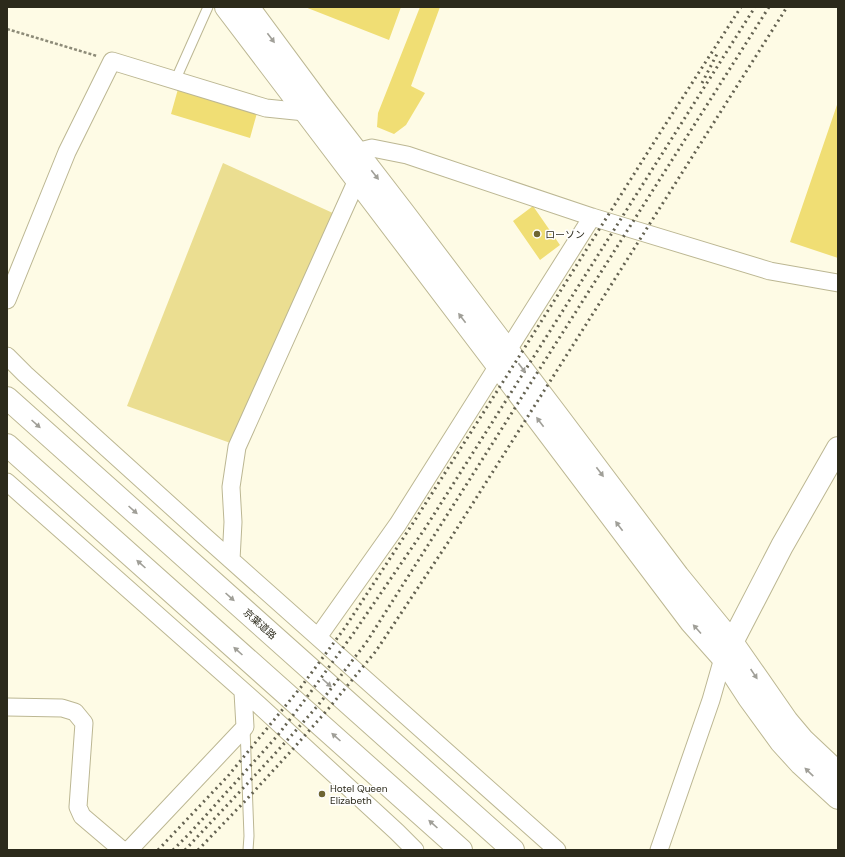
<svg xmlns="http://www.w3.org/2000/svg" width="845" height="857" viewBox="0 0 845 857" font-family="'DM Sans','Noto Sans JP',sans-serif">
<style>
.pitch{fill:#ebde91}
.building{fill:#f0de74}
.lines{fill:none;stroke-linecap:round;stroke-linejoin:round}
.lane-casing{stroke:#bcb793;stroke-width:11}
.street-casing{stroke:#bcb793;stroke-width:19}
.secondary-casing{stroke:#bcb793;stroke-width:24}
.highway-casing{stroke:#bcb793;stroke-width:24}
.path{stroke:#8d8b78;stroke-width:2.5;stroke-dasharray:3 2;stroke-linecap:butt}
.lane{stroke:#fff;stroke-width:9}
.street{stroke:#fff;stroke-width:17}
.secondary{stroke:#fff;stroke-width:22}
.highway{stroke:#fff;stroke-width:22}
.rail{stroke:#646251;stroke-width:3;stroke-dasharray:2 4;stroke-linecap:butt}
.oneway{fill:#a09f98}
.poi-dot{fill:#6e6532;stroke:#fff;stroke-width:1.5}
.labels{text-anchor:middle;dominant-baseline:central;stroke-width:3;stroke-linejoin:round;paint-order:stroke}
.poi-label{font-size:10px;fill:#2c2a1b;stroke:#fff;text-anchor:start}
.street-label{font-size:10px;fill:#2c2a1b;stroke:#fff}
</style>
<rect width="100%" height="100%" fill="#fefbe5"/>
<path class="pitch" d="M223 163 335 214 236 445 127 406Z"/>
<path class="building" d="M305 7H401L389 40Z
M420 7H440L411 86 425 93 406 125 394 134 377 127 378 113Z
M178 89 257 113 250 138 171 114Z
M838 102V258L790 242Z
M533 206 560 245 540 260 513 221Z"/>
<g class="lines">
<defs>
<path id="lane" d="M175 81 208 7
M245 728 249 836 248 850"/>
<path id="street" d="M346 156 356 152 372 148 407 155 592 217 770 271 838 283
M7 300 67 152 112 61 266 108 305 112 312 107
M7 356 25 374 203 535 557 850
M7 482 259 705 397 832 415 850
M231 560 233 522 231 487 237 447 357 180
M318 637 398 524 592 217
M7 707 62 708 75 712 84 723 78 807 82 816 122 850
M129 850 245 727 243 692
M659 850 711 700 723 658"/>
<path id="secondary" d="M226 7 498 366 691 622 723 658 749 698 781 742 801 764 838 798
M248 7 319 103 403 212 556 414 678 576 732 642 787 721 803 740 838 773
M726 654 782 546 838 448"/>
<path id="highway" d="M7 398 513 850
M7 445 461 850"/>
</defs>
<use href="#lane" class="lane-casing"/>
<use href="#street" class="street-casing"/>
<use href="#secondary" class="secondary-casing"/>
<use href="#highway" class="highway-casing"/>
<path class="path" d="M7 29 97 56"/>
<use href="#lane" class="lane"/>
<use href="#street" class="street"/>
<use href="#secondary" class="secondary"/>
<use href="#highway" class="highway"/>
<path class="rail" d="M702 83 717 54
M158 850 228 776 301 687 344 629 415 520 515 363 658 136 741 7
M173 850 190 833 278 735 310 693 353 634 426 527 755 7
M185 850C230 802 276 754 319 704 335 684 350 663 366 643L769 7
M198 850 247 799 292 750 329 708 376 651 449 541 787 7"/>
</g>
<defs><path id="oneway-solid" d="M-6-.8H1V-3.2L6.5 0L1 3.2V.8H-6Z"/></defs>
<g class="oneway">
<use href="#oneway-solid" transform="translate(271 38) rotate(53)"/>
<use href="#oneway-solid" transform="translate(375 175) rotate(52)"/>
<use href="#oneway-solid" transform="translate(462 318) rotate(-127)"/>
<use href="#oneway-solid" transform="translate(522 368) rotate(53)"/>
<use href="#oneway-solid" transform="translate(540 422) rotate(-127)"/>
<use href="#oneway-solid" transform="translate(36 424) rotate(42)"/>
<use href="#oneway-solid" transform="translate(600 472) rotate(53)"/>
<use href="#oneway-solid" transform="translate(133 510) rotate(42)"/>
<use href="#oneway-solid" transform="translate(619 526) rotate(-127)"/>
<use href="#oneway-solid" transform="translate(141 564) rotate(-138)"/>
<use href="#oneway-solid" transform="translate(230 597) rotate(42)"/>
<use href="#oneway-solid" transform="translate(697 629) rotate(-132)"/>
<use href="#oneway-solid" transform="translate(238 651) rotate(-138)"/>
<use href="#oneway-solid" transform="translate(754 674) rotate(56)"/>
<use href="#oneway-solid" transform="translate(327 683) rotate(42)"/>
<use href="#oneway-solid" transform="translate(336 737) rotate(-138)"/>
<use href="#oneway-solid" transform="translate(809 772) rotate(-136)"/>
<use href="#oneway-solid" transform="translate(433 824) rotate(-138)"/>
</g>
<g class="poi-dot">
<circle cx="537" cy="234" r="4"/>
<circle cx="322" cy="794" r="4"/>
</g>
<g class="labels">
<g class="poi-label">
<text x="545" y="234">ローソン</text>
<text x="330" y="788">Hotel Queen<tspan x="330" dy="12">Elizabeth</tspan></text>
</g>
<g class="street-label">
<text transform="translate(260 624) rotate(42)">京葉道路</text>
</g>
</g>
<rect width="845" height="857" fill="none" stroke="#2c2a1b" stroke-width="16"/>
</svg>
